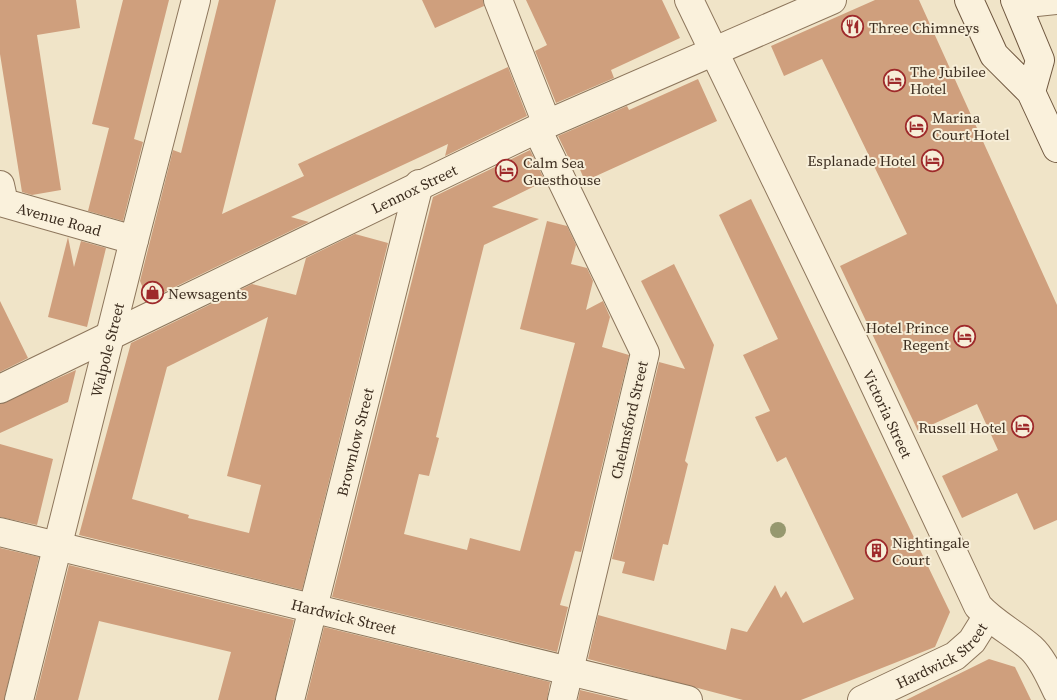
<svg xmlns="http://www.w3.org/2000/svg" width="1057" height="700" viewBox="0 0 1057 700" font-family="'Source Serif 4',serif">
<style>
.building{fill:#cf9f7d;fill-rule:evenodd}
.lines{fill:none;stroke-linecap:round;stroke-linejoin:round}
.street-casing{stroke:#8d765c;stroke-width:30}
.secondary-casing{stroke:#6f573f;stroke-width:30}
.street{stroke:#faf1dc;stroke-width:28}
.secondary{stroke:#faf1dc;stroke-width:28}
.tree{fill:#96986f}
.labels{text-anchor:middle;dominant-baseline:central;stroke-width:4;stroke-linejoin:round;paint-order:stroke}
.poi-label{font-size:15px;fill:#3d2e20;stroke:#f7eed8;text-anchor:start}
.street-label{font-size:15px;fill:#3d2e20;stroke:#f7eed8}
</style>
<rect width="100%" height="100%" fill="#f0e4c8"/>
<path class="building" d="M0 0H76L80 28 37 35 61 190 32 195 22 192 0 54Z
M123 0H169L134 139 143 142 123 221 88 211 109 128 92 124Z
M219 0H276L222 214 304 176 298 164 508 67 527 116 445 156 448 144 291 217 309 222 148 300 140 281 173 150 181 153Z
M422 0H483L484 6 435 28Z
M526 0H662L680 38 611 70 614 78 556 103 535 51 547 45Z
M875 0H919L1057 305V520L1034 530 1017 493 962 518 942 476 998 450 977 404 918 431 840 266 907 234 822 59 784 76 771 46Z
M698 79 717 121 585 181 578 165 573 167 558 136 627 106 629 110Z
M530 150 545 181 492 207 539 219 484 245 436 437 439 438 429 476 419 474 404 534 467 550 470 538 520 551 575 343 520 329 547 221 567 226 576 245 571 264 587 268 593 281 586 310 603 301 610 317 602 347 629 355 581 552 575 551 560 605 568 607 557 652 332 597 433 197Z
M751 199 950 612 935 647 801 700H743L588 659 598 615 726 650 731 628 747 632 775 585 781 598 786 591 803 623 854 599 786 457 777 462 755 417 770 411 743 355 778 339 719 215Z
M355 234 388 243 302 590 79 535 131 343 252 284 296 295 306 258ZM268 317 227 476 261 485 249 533 188 518 189 515 132 499 167 367Z
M68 237 74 267 81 241 106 248 87 327 48 317Z
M674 264 714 345 685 461 688 464 668 545 663 544 654 581 622 573 625 562 612 559 659 362 685 369 641 281Z
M0 301 28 358 0 372Z
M76 370 68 402 0 433V404Z
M0 444 53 459 37 525 0 517Z
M0 548 39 557 4 700H0Z
M69 565 294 620 275 700H218L231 652 99 621 78 700H35Z
M324 627 550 682 547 700H306Z
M989 659 1015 667 1031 700H906Z
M580 690 622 700H578Z"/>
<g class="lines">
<defs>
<g id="street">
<path d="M498 0 547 124"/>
<path id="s1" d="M689 0 860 354 978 606C993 623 1014 633 1031 648 1043 659 1050 677 1057 691"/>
<path d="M1023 0 1027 3 1057 0"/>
<path d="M537 129 645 353 562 700"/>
<path id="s2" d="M0 185 4 203 134 240"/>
<path id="s3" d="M0 389 547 124 832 0"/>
<path id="s4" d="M0 532 688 700"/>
<path id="s5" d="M19 700 134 240 196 0"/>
<path id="s6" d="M290 700 419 184"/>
<path id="s7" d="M862 700 955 656 972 641 987 617"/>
</g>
<path id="secondary" d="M969 0 994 55 1031 92 1057 148
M1015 0 1040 60 1031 92"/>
</defs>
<use href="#street" class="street-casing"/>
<use href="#secondary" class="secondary-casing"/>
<use href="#street" class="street"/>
<use href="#secondary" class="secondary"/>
</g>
<circle class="tree" cx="778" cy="530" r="8"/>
<defs>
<symbol id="restaurant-ring" viewBox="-11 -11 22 22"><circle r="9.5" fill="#f7eed8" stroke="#9e2a2b" stroke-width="1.5"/><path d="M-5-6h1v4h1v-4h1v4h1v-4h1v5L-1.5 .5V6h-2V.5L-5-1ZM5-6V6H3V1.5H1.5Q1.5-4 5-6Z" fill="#9e2a2b"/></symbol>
<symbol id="hotel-ring" viewBox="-11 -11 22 22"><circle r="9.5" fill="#f7eed8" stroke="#9e2a2b" stroke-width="1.5"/><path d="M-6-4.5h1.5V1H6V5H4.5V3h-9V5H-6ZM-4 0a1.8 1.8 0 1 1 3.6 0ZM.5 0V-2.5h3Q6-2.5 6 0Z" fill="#9e2a2b"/></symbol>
<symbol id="shop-ring" viewBox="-11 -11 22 22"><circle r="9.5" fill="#f7eed8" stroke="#9e2a2b" stroke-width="1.5"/><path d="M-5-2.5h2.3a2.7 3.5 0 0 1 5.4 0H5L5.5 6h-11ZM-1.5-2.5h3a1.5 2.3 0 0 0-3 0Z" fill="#9e2a2b"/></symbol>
<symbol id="building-ring" viewBox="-11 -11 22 22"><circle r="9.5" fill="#f7eed8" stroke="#9e2a2b" stroke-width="1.5"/><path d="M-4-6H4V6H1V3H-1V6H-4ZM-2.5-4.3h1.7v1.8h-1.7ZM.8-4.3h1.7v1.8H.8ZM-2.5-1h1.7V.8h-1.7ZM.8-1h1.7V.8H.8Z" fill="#9e2a2b"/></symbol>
</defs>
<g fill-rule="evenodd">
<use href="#restaurant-ring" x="840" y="14" width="25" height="25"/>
<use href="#hotel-ring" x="882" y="68" width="25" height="25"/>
<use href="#hotel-ring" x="904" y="114" width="25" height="25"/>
<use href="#hotel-ring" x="920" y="148" width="25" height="25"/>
<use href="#hotel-ring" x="494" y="158" width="25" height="25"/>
<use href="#shop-ring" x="140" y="280" width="25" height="25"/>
<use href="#hotel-ring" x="952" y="324" width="25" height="25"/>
<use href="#hotel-ring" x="1010" y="414" width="25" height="25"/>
<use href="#building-ring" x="864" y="538" width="25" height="25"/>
</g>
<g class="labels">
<g class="poi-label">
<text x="869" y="27">Three Chimneys</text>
<text x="910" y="71">The Jubilee<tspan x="910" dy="17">Hotel</tspan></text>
<text x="932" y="117">Marina<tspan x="932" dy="17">Court Hotel</tspan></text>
<text x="916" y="160" text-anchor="end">Esplanade Hotel</text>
<text x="523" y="162">Calm Sea<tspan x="523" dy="17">Guesthouse</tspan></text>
<text x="168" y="293">Newsagents</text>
<text x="949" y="327" text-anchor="end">Hotel Prince<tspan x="949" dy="17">Regent</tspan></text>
<text x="1006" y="427" text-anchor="end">Russell Hotel</text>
<text x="892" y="542">Nightingale<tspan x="892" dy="17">Court</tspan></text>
</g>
<g class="street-label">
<text stroke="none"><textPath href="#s3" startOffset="460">Lennox Street</textPath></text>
<text stroke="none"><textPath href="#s2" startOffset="76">Avenue Road</textPath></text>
<text stroke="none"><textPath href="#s5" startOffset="361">Walpole Street</textPath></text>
<text stroke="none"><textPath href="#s1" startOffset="459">Victoria Street</textPath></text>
<text transform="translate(629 420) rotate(-77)">Chelmsford Street</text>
<text stroke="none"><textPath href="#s6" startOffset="266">Brownlow Street</textPath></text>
<text stroke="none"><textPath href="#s4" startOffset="354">Hardwick Street</textPath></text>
<text stroke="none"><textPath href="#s7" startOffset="92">Hardwick Street</textPath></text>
</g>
</g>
</svg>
